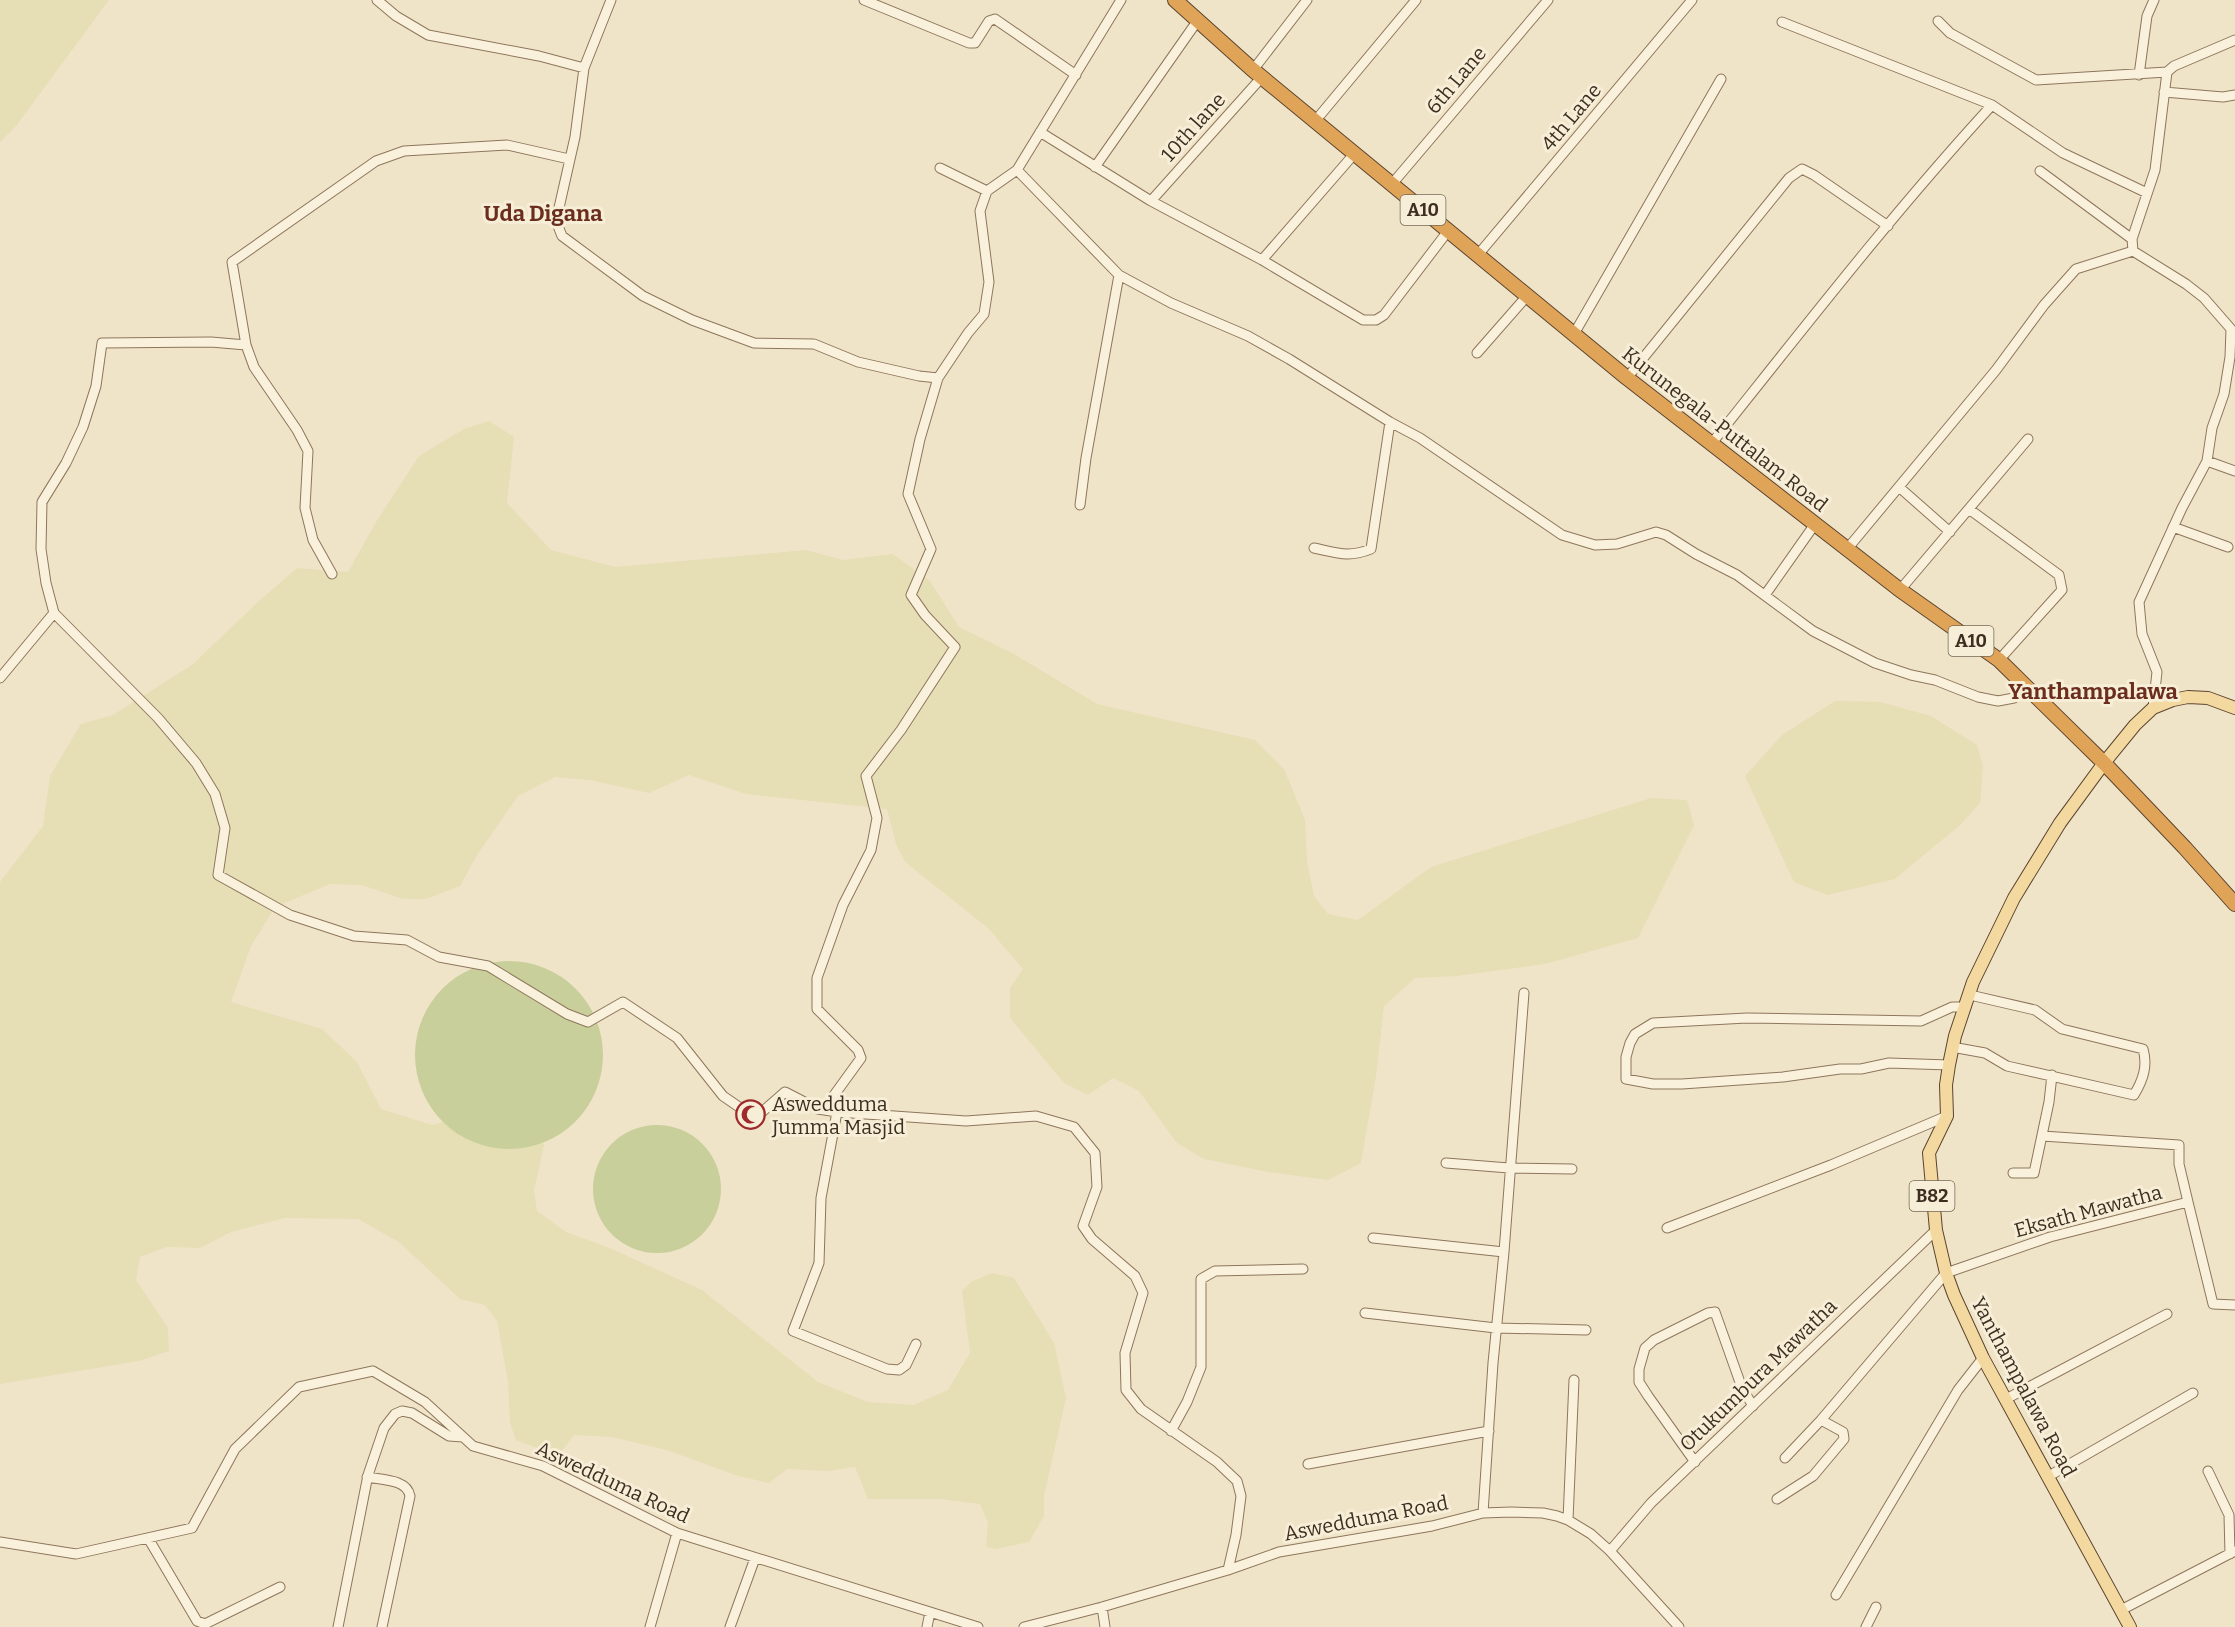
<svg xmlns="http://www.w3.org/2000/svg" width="2235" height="1627" viewBox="0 0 2235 1627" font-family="Bitter,serif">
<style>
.farmland{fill:#e6deb5}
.green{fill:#c9cf9b}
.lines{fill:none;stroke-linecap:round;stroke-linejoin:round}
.minor-casing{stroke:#8d765c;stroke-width:11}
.major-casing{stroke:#5b4430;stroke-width:14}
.highway-casing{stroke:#5b4430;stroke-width:16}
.minor{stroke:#faf1dc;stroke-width:9}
.major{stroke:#f3d9a0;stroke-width:12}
.highway{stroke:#e0a458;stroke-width:14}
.labels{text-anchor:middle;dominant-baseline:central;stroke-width:6;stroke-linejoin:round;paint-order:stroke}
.shield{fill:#f7eed8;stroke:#756857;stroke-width:1.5}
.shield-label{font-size:18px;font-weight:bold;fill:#3d2e20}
.street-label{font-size:20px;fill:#3d2e20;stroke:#f7eed8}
.poi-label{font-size:20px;fill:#3d2e20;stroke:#f7eed8;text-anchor:start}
.quarter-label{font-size:22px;font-weight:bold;fill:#6b2e1e;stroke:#f7eed8}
</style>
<rect width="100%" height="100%" fill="#f0e4c8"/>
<path class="farmland" d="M0 0H109L16 126 0 142Z
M489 421 514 437 507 503 551 550 615 567 806 550 843 560 893 554 930 581 959 627 1014 654 1097 704 1255 740 1284 769 1305 820 1307 862 1314 896 1328 914 1358 920 1431 867 1651 798 1687 800 1694 825 1638 938 1545 964 1457 976 1415 978 1384 1006 1376 1076 1361 1163 1328 1180 1268 1172 1204 1159 1177 1143 1139 1091 1113 1078 1088 1095 1064 1083 1010 1018V988L1023 969 988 928 905 862 896 844 887 809 746 794 689 775 649 793 590 780 555 777 518 796 477 855 460 886 426 899H403L362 885 330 884 275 907 251 946 231 1002 322 1029 357 1062 381 1109 432 1125 456 1118 528 1127 544 1145 534 1191 537 1211 566 1232 612 1249 702 1290 818 1382 868 1402 913 1405 948 1390 970 1353 962 1291 971 1282 992 1273 1014 1278 1054 1343 1066 1398 1044 1496V1516L1029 1542 996 1549 986 1547 988 1523 980 1504 939 1499H868L855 1467 827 1471 787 1469 769 1483 738 1476 667 1450 612 1437 574 1435 558 1456 516 1440 510 1423 508 1381 497 1321 485 1305 460 1299 399 1242 358 1219 285 1218 231 1232 200 1248 167 1247 140 1257 136 1280 168 1328 169 1351 139 1361 0 1384V882L43 826 50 776 81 724 113 715 192 665 259 601 297 568 348 572 376 522 419 456 464 429Z
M1835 701 1880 702 1931 716 1977 745 1983 766 1980 803 1959 826 1895 879 1827 895 1794 882 1745 776 1782 735Z"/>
<path class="green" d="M415 1055a94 94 0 1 1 188 0a94 94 0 1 1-188 0Z
M593 1189a64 64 0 1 1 128 0a64 64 0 1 1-128 0Z"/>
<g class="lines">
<defs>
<path id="minor" d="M377 0 396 16 428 35 539 56 584 68
M611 0 584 68 575 137 556 221 562 236 643 296 692 320 754 343 814 344 858 362 919 376 938 378 968 333 984 314 989 282 980 211 987 191 1017 170 1121 0
M864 0 969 43H975L989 21 995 19 1076 75
M1938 21 1950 33 2036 80 2167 72
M1782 22 1992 105 2063 153 2147 193
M1253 70 1307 0
M2139 75 2147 16 2154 0
M2164 92 2223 97 2235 95
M1316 120 1416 0
M1040 132 1151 201 1262 260 1363 320H1376L1384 315 1448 231
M1095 167 1198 20
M940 168 987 191
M1017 170 1119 275 1171 303 1248 336 1289 359 1390 422 1420 438 1562 535 1595 545 1617 544 1656 532 1666 535 1696 554 1737 575 1813 631 1875 663 1911 675 1935 680 1978 697 1998 701 2014 698 2029 688
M2040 171 2132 239
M1392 184 1548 0
M1151 201 1262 77
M1477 256 1692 0
M1262 260 1355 153
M1574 334 1721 79
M246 345 211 342 102 343 96 386 83 427 66 463 42 502 41 549 46 583 54 613 158 718 196 763 215 794 225 828 218 875 290 915 354 936 407 940 439 957 488 966 567 1014 588 1022 623 1002 677 1038 723 1096 755 1118 785 1092 818 1109 837 1112 966 1121 1036 1116 1074 1127 1095 1153 1097 1187 1083 1226 1092 1239 1135 1276 1143 1293 1125 1353 1126 1390 1141 1409 1217 1462 1237 1481 1241 1496 1236 1535 1228 1570
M1477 353 1527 296
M1627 378 1789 178 1802 169 1814 175 1888 226
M1712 443C1803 329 1893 213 1992 105
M2207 461 2235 471
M1899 487 1950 532
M1080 505 1086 458 1119 275
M1969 509 2059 575 2062 590 1999 660
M2173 527 2228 547
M1314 548C1338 553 1348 558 1371 549L1390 422
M1848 548 1996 370 2044 305 2076 269 2133 251
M332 574 313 540 305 508 308 451 297 430 254 367 246 345 232 262 376 161 404 151 507 145 569 159
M1900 590 2028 439
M1765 595 1815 524
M0 678 54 613
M2153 708 2157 672 2142 634 2139 602 2182 508 2207 461 2212 428 2224 394 2230 357 2231 329 2204 298 2186 284 2133 251 2132 239 2155 170 2167 72 2174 66 2235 40
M1952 1047 1985 1053 2007 1066 2134 1095C2143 1080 2148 1066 2143 1049L2062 1029 2035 1010 1970 995
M1949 1065 1889 1063 1861 1069H1840L1783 1077 1682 1084H1653L1626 1079V1057L1630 1043 1635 1034 1653 1023 1747 1018 1921 1021 1952 1007H1966
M2042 1136 2179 1145V1164L2188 1202
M1446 1163 1509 1168 1572 1169
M2013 1173H2034L2049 1102 2052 1075
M1667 1228 1831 1165 1947 1116
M1373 1238 1504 1252
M1365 1313 1496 1328 1586 1330
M916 1344 906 1365 899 1370 887 1369 793 1331 819 1263 821 1198 837 1112 832 1098 861 1058 858 1050 817 1009V978L843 905 871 850 877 818 866 776 901 730 955 647 925 615 911 595 931 549 908 494 920 439 938 378
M2006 1399 2167 1314
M1171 1431 1187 1402 1201 1367V1279L1215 1271 1303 1269
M1785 1458 1821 1420 1946 1273 2050 1237 2188 1202 2213 1304 2235 1305
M1695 1462 1648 1396 1639 1382V1369L1645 1348 1654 1340 1708 1313 1715 1312 1742 1388 1753 1406
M1308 1464 1489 1431
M2208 1471 2229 1515 2230 1554
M2049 1476 2193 1393
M367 1477C382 1480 407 1479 410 1496L382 1627
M1777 1499 1813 1476 1844 1439 1843 1432 1821 1420
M1483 1513 1493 1363 1504 1252 1524 993
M1568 1520 1574 1380
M148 1538 197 1621 205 1624 280 1587
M0 1542 76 1554 192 1528 235 1449 299 1387 373 1371 425 1402 473 1446 543 1466 677 1533 978 1627
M1610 1551 1651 1503 1936 1230
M1836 1595 1958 1390 1983 1358
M1102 1607 1105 1627
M2121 1610 2235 1551
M338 1627 368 1475 384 1428 395 1414 402 1411 412 1413 449 1436 463 1437
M650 1627 677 1533
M730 1627 754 1561
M927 1627 930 1612
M1024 1627 1102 1607 1228 1570 1279 1552 1432 1526 1483 1513 1511 1512 1543 1513 1557 1516 1568 1520 1591 1534 1610 1551 1679 1627
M1866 1627 1876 1607"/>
<path id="major" d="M2130 1627 1983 1358 1954 1295 1946 1273 1936 1230 1929 1153 1947 1116 1946 1085 1949 1065 1955 1036 1973 982 2014 898 2060 823 2104 763 2135 725 2153 708 2173 700 2188 697 2208 698 2235 708"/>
<path id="highway" d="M1175 0 1253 70 1627 378 1900 590 1999 660 2104 763 2185 848 2235 904"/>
</defs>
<use href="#minor" class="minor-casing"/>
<use href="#major" class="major-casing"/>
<use href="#highway" class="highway-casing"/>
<use href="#minor" class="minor"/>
<use href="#major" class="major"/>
<use href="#highway" class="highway"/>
</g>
<defs>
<symbol id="mosque-ring" viewBox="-11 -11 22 22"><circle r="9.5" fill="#f7eed8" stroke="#9e2a2b" stroke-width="1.5"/><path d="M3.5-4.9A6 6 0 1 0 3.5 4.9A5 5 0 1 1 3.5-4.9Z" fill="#9e2a2b"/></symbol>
</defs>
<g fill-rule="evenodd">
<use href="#mosque-ring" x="734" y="1098" width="33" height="33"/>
</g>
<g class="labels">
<g class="shield">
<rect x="1400.5" y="195" width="45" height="30" rx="4.5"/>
<rect x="1948.5" y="626" width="45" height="30" rx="4.5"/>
<rect x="1909.5" y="1181" width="45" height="30" rx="4.5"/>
</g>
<g class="shield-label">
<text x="1423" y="210">A10</text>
<text x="1971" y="641">A10</text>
<text x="1932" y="1196">B82</text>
</g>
<g class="street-label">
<text transform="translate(1456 80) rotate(-50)">6th Lane</text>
<text transform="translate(1571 117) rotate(-50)">4th Lane</text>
<text transform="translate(1193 127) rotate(-48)">10th lane</text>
<text transform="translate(1725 429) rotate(38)">Kurunegala-Puttalam Road</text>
<text transform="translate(2088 1211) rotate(-15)">Eksath Mawatha</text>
<text transform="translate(1758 1375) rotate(-44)">Otukumbura Mawatha</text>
<text transform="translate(2024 1387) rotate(62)">Yanthampalawa Road</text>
<text transform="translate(613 1482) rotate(25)">Aswedduma Road</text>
<text transform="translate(1366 1518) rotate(-11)">Aswedduma Road</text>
</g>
<g class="poi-label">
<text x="772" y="1104">Aswedduma<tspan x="772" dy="23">Jumma Masjid</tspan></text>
</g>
<g class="quarter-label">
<text x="543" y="213">Uda Digana</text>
<text x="2093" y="691">Yanthampalawa</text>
</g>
</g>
</svg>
